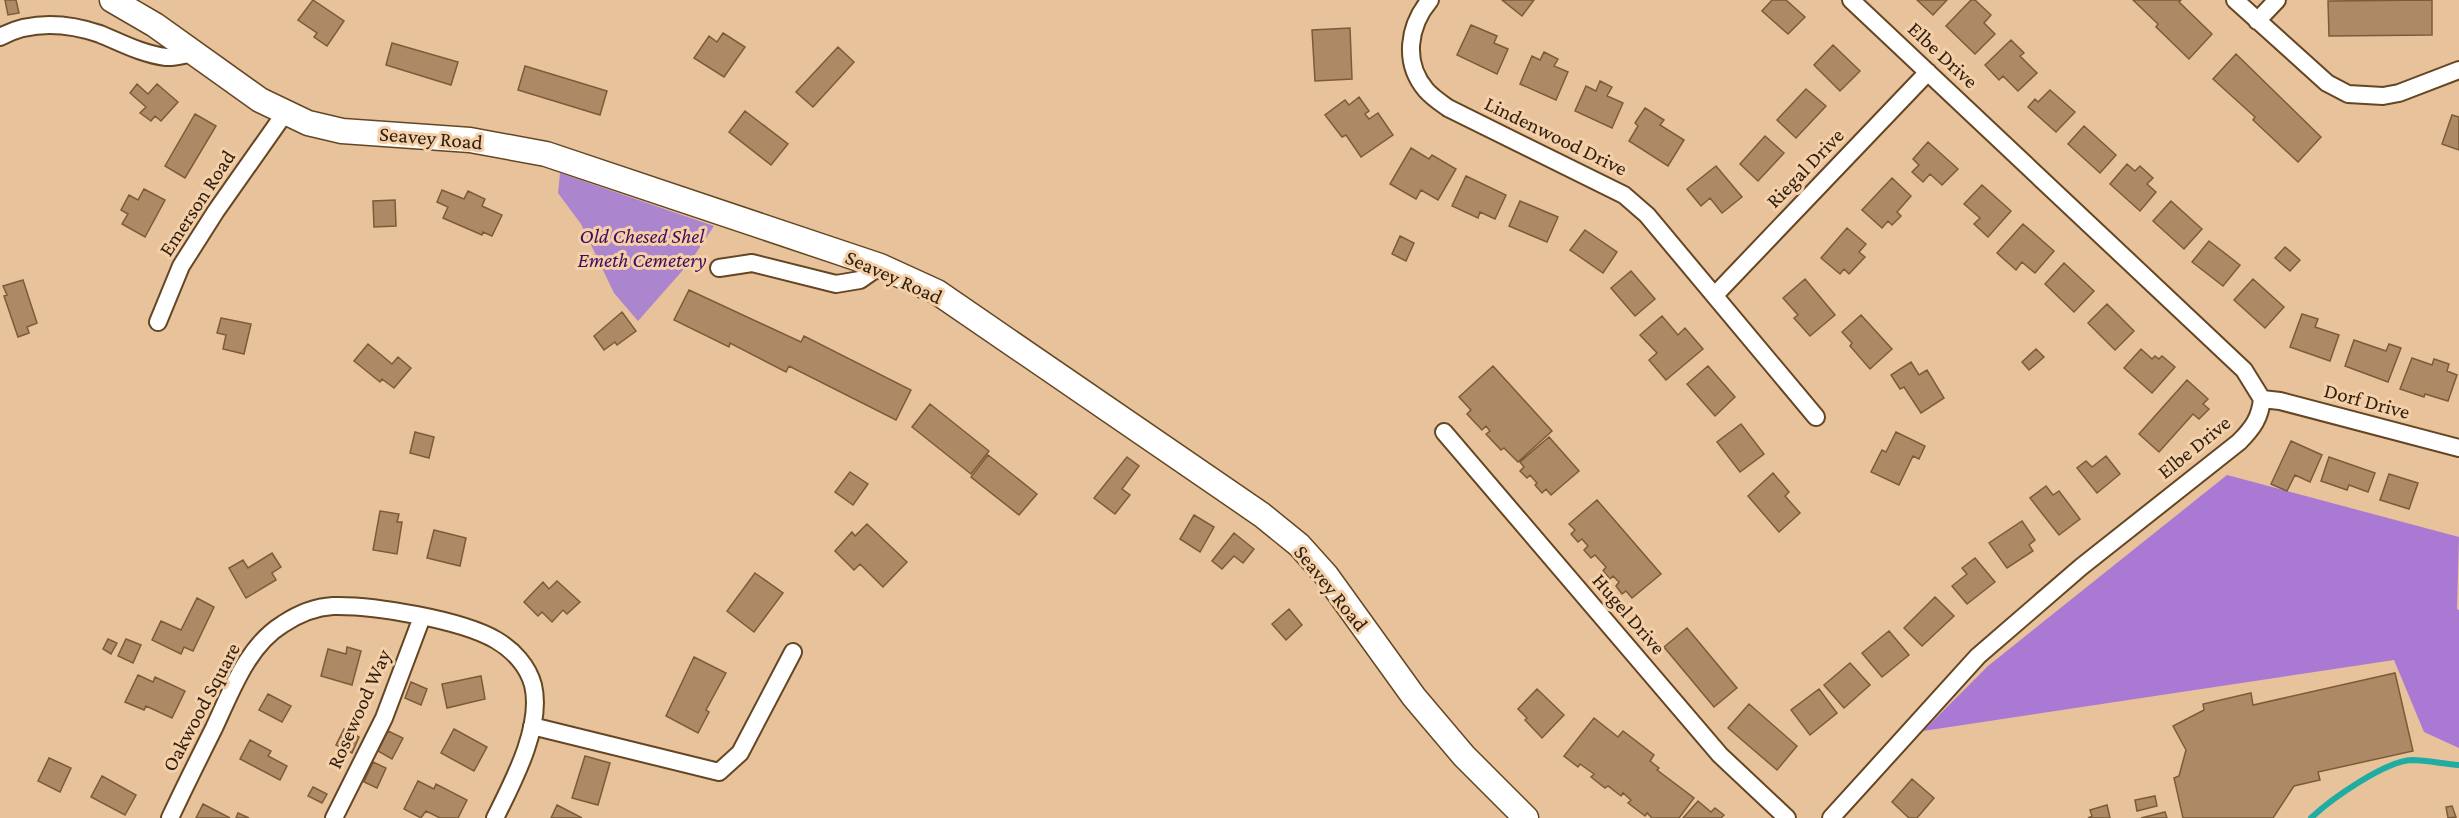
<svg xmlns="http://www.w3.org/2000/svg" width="2459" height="818" viewBox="0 0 2459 818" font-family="'Crimson Pro',serif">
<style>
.green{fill:#ac85cf}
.forest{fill:#a979d3}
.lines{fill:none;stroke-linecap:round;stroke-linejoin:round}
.stream{stroke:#1faca2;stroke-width:6}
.building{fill:#ad8a65;stroke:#7c5b37;stroke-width:1.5}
.street-casing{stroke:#654622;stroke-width:20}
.secondary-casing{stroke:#654622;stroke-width:27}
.street{stroke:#fff;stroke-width:16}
.secondary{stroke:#fff;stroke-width:24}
.labels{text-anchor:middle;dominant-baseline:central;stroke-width:6;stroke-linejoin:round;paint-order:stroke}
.street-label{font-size:21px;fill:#2e2011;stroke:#f4cfa8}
.park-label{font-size:21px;font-style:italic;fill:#3f0c5f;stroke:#f4cfa8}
</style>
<rect width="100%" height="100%" fill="#e7c29b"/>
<path class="green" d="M560 173 714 226 690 262 638 321 614 293 581 224 558 193Z"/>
<path class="forest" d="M2227 475 2459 537 2457 609 2459 610V748L2424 732 2394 660 1923 731 1988 666Z"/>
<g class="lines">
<path class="stream" d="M2311 818C2331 799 2385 761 2412 760 2427 760 2444 764 2459 765"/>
</g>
<path class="building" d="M5 0H16L19 13 8 15Z
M313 0 344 21 327 46 314 37 317 33 298 20Z
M1502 0H1534L1522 16Z
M1772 0H1786L1805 17 1788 34 1762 11Z
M1917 0H1947L1933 15Z
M1971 0H1975L1991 15 1984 23 1995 34 1975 54 1946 26Z
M2133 0H2181L2179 2 2212 34 2189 59 2156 27 2158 24Z
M2432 0V35L2329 36 2328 1Z
M1471 25 1497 36 1494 43 1508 49 1497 74 1457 55Z
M1350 28 1352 79 1315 81 1312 30Z
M723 33 745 47 724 77 694 58 709 36 717 42Z
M2011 40 2024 53 2020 56 2037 73 2018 91 2003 76 1999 80 1985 65Z
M392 43 458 62 451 85 386 65Z
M1833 45 1860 71 1840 91 1814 65Z
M838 47 854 62 813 107 796 92Z
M1544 52 1558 59 1554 66 1568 72 1556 100 1520 84 1532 56 1540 60Z
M2236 54 2321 137 2298 162 2253 120 2255 117 2213 79Z
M525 66 607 91 600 115 518 90Z
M1600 81 1612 87 1607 96 1623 103 1612 128 1575 111 1586 86 1596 91Z
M137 84 148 94 157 84 178 102 161 121 155 116 151 121 140 113 146 107 130 93Z
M1806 89 1826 106 1796 138 1777 120Z
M2050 90 2075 112 2056 132 2028 107 2035 99 2038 102Z
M1359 97 1369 111 1365 114 1369 119 1378 113 1393 135 1361 157 1346 135 1342 137 1325 115 1345 100 1349 105Z
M1645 108 1664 120 1660 125 1684 140 1668 166 1629 141 1638 126 1635 123Z
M745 111 788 144 771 165 729 132Z
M195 114 216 126 185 178 165 166Z
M2452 115 2459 117V150L2442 144Z
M2084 126 2116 155 2100 173 2068 144Z
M1765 136 1784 153 1758 181 1740 164Z
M1928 142 1958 169 1942 185 1930 174 1923 182 1912 172 1919 165 1913 159Z
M1411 148 1429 159 1432 155 1456 169 1438 200 1421 190 1416 199 1390 184Z
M2127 164 2135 171 2140 166 2153 178 2147 184 2156 192 2140 211 2110 184Z
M1716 166 1742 197 1722 213 1710 198 1701 206 1687 189Z
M1466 176 1506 195 1495 219 1480 212 1478 218 1452 206Z
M1892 178 1911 196 1897 212 1901 216 1892 225 1888 221 1882 228 1862 210Z
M1982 185 2011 211 1988 237 1974 224 1980 218 1964 204Z
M144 189 165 200 145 237 122 224 128 214 121 210 129 195 138 200Z
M442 190 464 199 468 191 485 199 482 206 502 215 492 236 483 232 482 235 443 218 448 207 437 202Z
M395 200 396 226 374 227 373 201Z
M1520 201 1558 217 1547 242 1509 226Z
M2171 201 2202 229 2184 249 2153 221Z
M2023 224 2054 251 2035 273 2022 262 2016 270 1997 253Z
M1847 228 1866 244 1859 252 1865 257 1849 274 1844 269 1840 274 1821 258Z
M1585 230 1617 252 1603 273 1570 250Z
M1400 236 1414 243 1406 261 1392 254Z
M2209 241 2240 265 2223 286 2192 262Z
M2285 247 2300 260 2290 271 2275 258Z
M2064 263 2094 291 2074 312 2045 284Z
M1631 271 1655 299 1635 316 1611 288Z
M1805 279 1835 315 1810 336 1794 318 1798 315 1783 298Z
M2253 279 2284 307 2265 328 2234 300Z
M23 280 37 323 27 327 29 333 18 337 4 296 7 295 3 286Z
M689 290 801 342 804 336 911 390 896 420 789 366 786 372 730 343 729 347 674 320Z
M2107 304 2134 331 2115 350 2088 323Z
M622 312 636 331 617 345 615 342 604 350 594 336Z
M2302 314 2318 319 2315 327 2339 335 2330 361 2290 347Z
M1861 315 1892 349 1870 369 1850 346 1852 343 1842 332Z
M1662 316 1678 335 1685 328 1703 349 1666 380 1649 360 1657 353 1640 335Z
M221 318 251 324 244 354 223 349 226 335 217 333Z
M2354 340 2386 351 2389 344 2401 348 2388 382 2345 366Z
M368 344 392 364 398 357 411 368 394 388 382 379 380 382 354 361Z
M2036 349 2044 357 2029 370 2022 362Z
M2141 349 2152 359 2155 356 2159 359 2162 356 2175 367 2152 393 2124 368Z
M2412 358 2432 365 2434 359 2449 364 2447 371 2457 375 2448 401 2425 394 2424 397 2400 389Z
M1911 362 1919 375 1927 370 1944 398 1921 413 1904 387 1900 389 1891 375Z
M1493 366 1552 431 1518 462 1504 448 1501 450 1486 434 1490 431 1486 426 1482 430 1467 414 1471 410 1459 397Z
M1708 366 1735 397 1715 416 1687 384Z
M2187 380 2208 399 2203 404 2209 409 2199 419 2193 414 2159 452 2139 434Z
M930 404 989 451 971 474 912 427Z
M1741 424 1764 454 1740 472 1717 442Z
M415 432 434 437 429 458 410 453Z
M1896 432 1925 446 1919 459 1913 456 1899 485 1871 472 1882 450 1886 452Z
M1549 437 1579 471 1551 495 1546 489 1542 493 1535 485 1537 483 1530 475 1527 478 1520 471 1524 467 1520 462Z
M2291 441 2322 455 2310 482 2295 475 2287 491 2271 484Z
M988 455 1037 494 1019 515 971 477Z
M2106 456 2120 474 2097 493 2077 468 2086 461 2092 467Z
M1127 457 1139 466 1122 489 1130 495 1115 514 1094 498Z
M2329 457 2375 473 2368 492 2349 485 2347 490 2321 481Z
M850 472 868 484 853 505 835 492Z
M1773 473 1789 492 1785 496 1800 513 1779 532 1748 496Z
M2389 474 2418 483 2409 509 2380 500Z
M2046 486 2053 495 2059 491 2080 519 2059 535 2030 498Z
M1597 500 1661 574 1632 598 1626 591 1622 594 1616 586 1619 582 1613 576 1610 579 1603 571 1606 567 1595 555 1591 558 1584 550 1588 546 1582 539 1578 542 1571 534 1575 530 1569 524Z
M380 511 399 514 397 522H402L397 554 373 550Z
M1194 515 1214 527 1200 552 1180 539Z
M2022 521 2035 540 2029 545 2033 551 2007 568 1989 543Z
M867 524 907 562 883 587 860 564 854 570 835 551 852 532 855 536Z
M434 530 466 538 460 566 427 558Z
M1234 533 1254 549 1243 563 1234 556 1222 569 1212 561Z
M272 553 281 567 272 573 276 580 246 598 229 568 243 560 248 568Z
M1975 558 1995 582 1967 604 1952 586 1967 574 1962 568Z
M755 573 783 593 754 632 727 611Z
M557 581 580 602 567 614 563 610 552 622 542 612 538 616 524 602 543 582 549 589Z
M1935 597 1954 616 1922 646 1904 628Z
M197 598 214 607 193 651 184 647 181 654 152 640 161 621 181 630Z
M1289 609 1302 625 1286 640 1272 624Z
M1687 628 1737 688 1714 707 1664 647Z
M1889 631 1909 655 1882 677 1862 653Z
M108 639 117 643 111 654 103 649Z
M126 639 141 645 133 663 118 656Z
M347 647 361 651 352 685 321 676 328 649 346 654Z
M694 657 726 673 706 710 709 712 698 733 666 716Z
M1850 663 1870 685 1844 708 1824 685Z
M2395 673 2413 751 2318 772 2320 780 2294 786 2273 818H2183L2174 778 2179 776 2186 750 2173 726 2204 710 2203 704 2251 693 2253 705Z
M138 675 153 682 155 677 185 691 172 718 146 706 144 710 125 702Z
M481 676 485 699 447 708 442 684Z
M411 682 427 689 421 705 405 698Z
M1537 689 1564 715 1542 738 1525 720 1527 718 1518 709Z
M1819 689 1837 713 1810 735 1791 710Z
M268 694 291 706 282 722 259 710Z
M1749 704 1797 746 1777 770 1728 728Z
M1594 718 1618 737 1623 731 1654 755 1650 761 1659 768 1657 770 1694 798 1679 818H1652L1647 813 1645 816 1628 803 1631 800 1623 793 1621 796 1608 786 1605 788 1591 777 1594 774 1580 764 1578 767 1564 756Z
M344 729 359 737 352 753 336 745Z
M454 729 487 747 474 771 441 753Z
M388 731 403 738 392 759 378 751Z
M250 740 271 751 268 756 287 766 280 780 240 759Z
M585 756 610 763 598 805 572 798Z
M49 758 71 768 60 792 38 781Z
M373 762 386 768 377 788 364 782Z
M102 776 136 795 125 815 91 797Z
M1912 779 1934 798 1917 818H1909L1892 802Z
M418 781 434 789 436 784 467 800 458 818H440L426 811 421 818 404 809Z
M313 787 327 794 322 803 308 796Z
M2155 796 2157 806 2137 811 2135 800Z
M1698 801 1711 812 1715 808 1724 815 1721 818H1683Z
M203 804 230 818H196Z
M557 805 582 818H551Z
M2107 805 2110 818H2088L2092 816 2090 810Z
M2452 806 2456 817 2448 818 2446 807Z
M2165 812 2167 818H2141Z
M238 813 249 818H236Z"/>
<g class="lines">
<defs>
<path id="street" d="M1430 0C1408 26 1403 63 1426 90 1432 97 1441 103 1448 108L1624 195 1647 215 1816 417
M2235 0 2327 83 2348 94 2383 96 2399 93 2459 70
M2257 21 2277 0
M0 37C31 20 68 23 100 34 122 43 142 54 166 57 175 58 185 54 194 53
M719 268 752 263 836 284 860 280 880 266
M1715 295 1928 72
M158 322 181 266 216 211 285 113
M2262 399 2280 401 2459 448
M1444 432 1720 755 1787 818
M532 726 719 772 740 753 793 652
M170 818C184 788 199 758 214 728 231 692 247 646 283 624 298 614 316 607 333 606 374 605 462 620 496 640 513 650 528 666 533 685 543 726 513 782 495 818
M334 818 384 718 422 617
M1831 818 1978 656 2081 567 2239 442C2253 428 2260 418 2262 399L2244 370 1851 0"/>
<path id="secondary" d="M112 0 155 25 260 100 308 123 342 131 470 140 546 154 880 266 937 292 1262 515 1299 545 1326 575 1414 697 1464 756 1526 818"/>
</defs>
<use href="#street" class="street-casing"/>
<use href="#secondary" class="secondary-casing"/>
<use href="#street" class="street"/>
<use href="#secondary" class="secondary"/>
</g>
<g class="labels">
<g class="street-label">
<text transform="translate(1943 55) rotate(43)">Elbe Drive</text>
<text transform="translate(1556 136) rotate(26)">Lindenwood Drive</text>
<text transform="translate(431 138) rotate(5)">Seavey Road</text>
<text transform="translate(1805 168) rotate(-46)">Riegal Drive</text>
<text transform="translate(197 203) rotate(-57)">Emerson Road</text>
<text transform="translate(894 277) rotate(24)">Seavey Road</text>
<text transform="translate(2367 401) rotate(15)">Dorf Drive</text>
<text transform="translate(2194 447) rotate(-39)">Elbe Drive</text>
<text transform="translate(1331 588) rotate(51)">Seavey Road</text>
<text transform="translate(1629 614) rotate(49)">Hugel Drive</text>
<text transform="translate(201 707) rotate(-62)">Oakwood Square</text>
<text transform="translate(359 709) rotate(-66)">Rosewood Way</text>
</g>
<g class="park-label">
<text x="642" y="236">Old Chesed Shel<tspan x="642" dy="24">Emeth Cemetery</tspan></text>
</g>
</g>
</svg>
